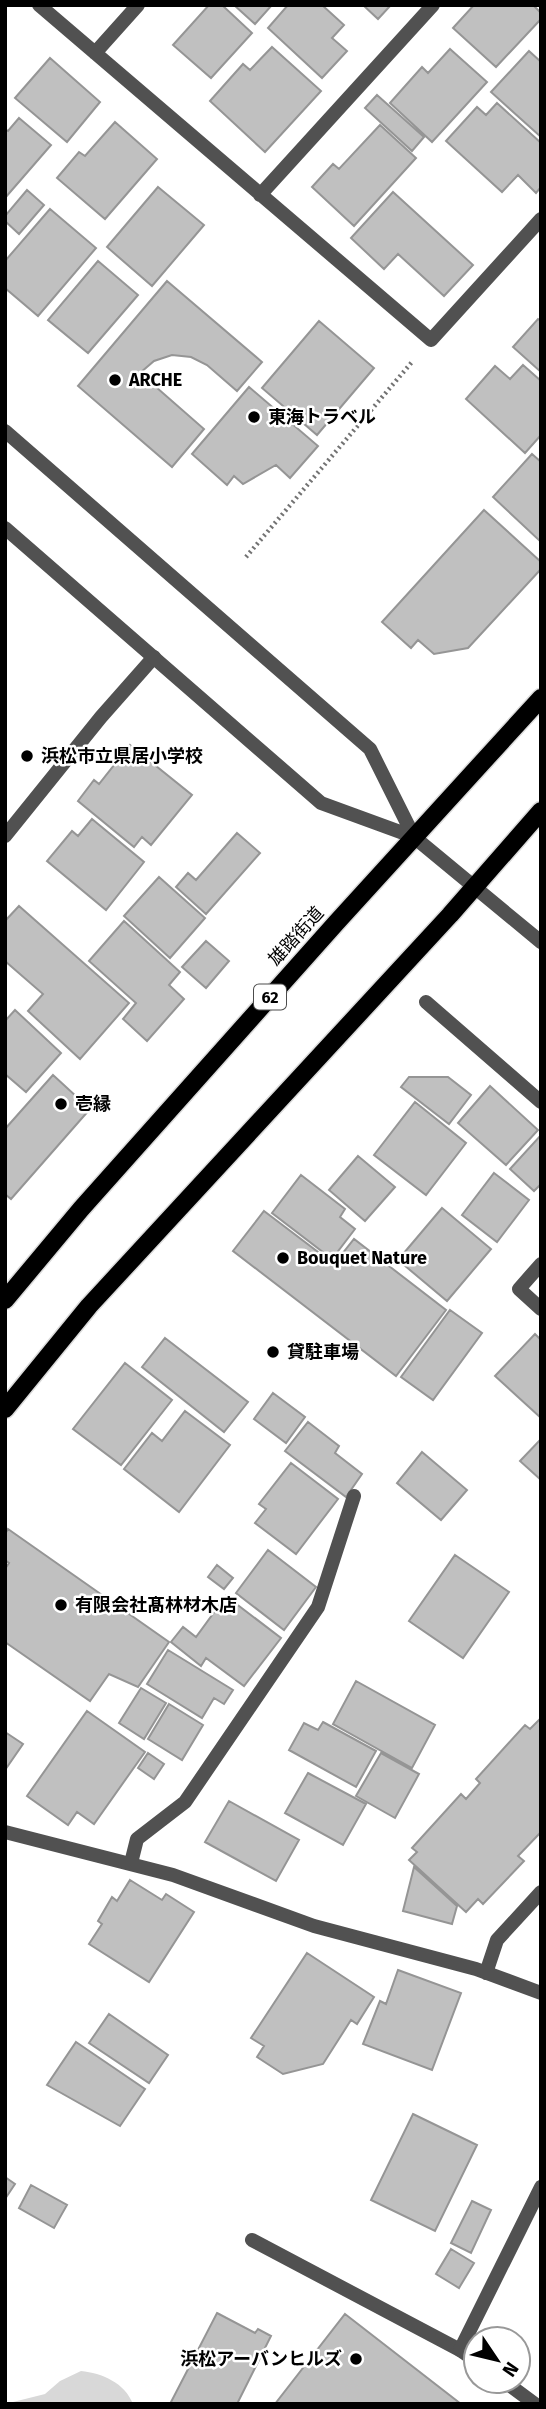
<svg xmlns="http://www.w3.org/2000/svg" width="546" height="2409" viewBox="0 0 546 2409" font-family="'Fira Sans','Noto Sans JP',sans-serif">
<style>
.green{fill:#d8d8d8}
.building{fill:#c0c0c0;stroke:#959595;stroke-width:2}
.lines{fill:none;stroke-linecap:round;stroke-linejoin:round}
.primary-casing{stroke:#dbdbdb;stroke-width:21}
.path{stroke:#737373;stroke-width:4.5;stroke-dasharray:2 3.5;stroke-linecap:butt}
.service{stroke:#515151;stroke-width:14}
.minor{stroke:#515151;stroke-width:14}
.tertiary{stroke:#515151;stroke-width:14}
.primary{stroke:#000;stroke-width:18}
.poi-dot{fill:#000;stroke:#fff;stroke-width:2.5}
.labels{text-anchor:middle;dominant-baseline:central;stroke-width:5;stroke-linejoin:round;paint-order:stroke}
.shield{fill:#fff;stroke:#4c4c4c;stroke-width:2}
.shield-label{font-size:16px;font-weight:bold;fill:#000}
.poi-label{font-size:18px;font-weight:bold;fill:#000;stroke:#fff;text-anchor:start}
.street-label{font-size:18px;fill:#000;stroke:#fff}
</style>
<rect width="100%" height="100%" fill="#fff"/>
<path class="green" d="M81 2371C102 2373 125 2383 133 2404H5L45 2394 60 2381Z"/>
<path class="building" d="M209 5H222L252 33 211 78 173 45Z
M234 5H272L255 24Z
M288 5H322L344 25 332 38 347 51 322 78 268 28Z
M363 5H391L378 19Z
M474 5H533L541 13V19L496 67 453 28Z
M272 47 321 91 265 152 210 101 243 64 250 70Z
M450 49 487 82 432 142 390 103 422 67 428 73Z
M529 51 541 62V137L491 92Z
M50 58 100 102 67 142 15 98Z
M377 95 424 137 412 151 365 108Z
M497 103 541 143V187L536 193 518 175 502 192 446 141 477 107 486 115Z
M19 118 51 145 5 198V129L8 131Z
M115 122 157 159 105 219 57 178 79 152 85 156Z
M380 125 416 158 354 226 312 187 333 164 339 169Z
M158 187 204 225 152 286 107 247Z
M27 190 44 205 19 234 5 221V216Z
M393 192 473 265 444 296 398 254 384 269 351 238Z
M50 209 96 248 38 316 5 288V261Z
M98 261 138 295 88 353 48 320Z
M167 281 262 362 237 391 207 365 191 357 172 355 154 361 140 373 204 429 172 467 78 386Z
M538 319 541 321V372L513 347Z
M319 321 374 368 317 435 262 388Z
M523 365 541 381V435L525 453 466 399 495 366 510 379Z
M249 387 318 446 290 478 276 465 243 484 234 476 227 485 192 454Z
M532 454 541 462V542L493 497Z
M484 510 541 562V569L468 648 434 654 418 640 411 648 382 622Z
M130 745 192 795 151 845 142 837 134 847 78 801 94 780 99 784Z
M92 819 144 862 106 910 47 861 72 831 78 836Z
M237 833 260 853 206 914 176 887 188 873 196 880Z
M159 877 205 918 170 958 124 916Z
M19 906 129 1003 80 1059 28 1011 43 994 5 961V921Z
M124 921 180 972 169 985 184 999 147 1041 123 1019 136 1003 89 961Z
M206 941 229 961 206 988 182 967Z
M15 1010 61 1053 26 1092 5 1074V1021Z
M53 1075 90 1109 11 1199 5 1194V1129Z
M409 1077H448L471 1095 449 1124 401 1087Z
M490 1086 538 1130 506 1165 458 1123Z
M415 1102 466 1143 426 1195 374 1155Z
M541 1135V1184L534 1191 510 1169Z
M358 1156 395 1187 365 1221 329 1190Z
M494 1173 529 1200 497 1242 462 1215Z
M301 1175 345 1209 340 1217 355 1229 332 1259 272 1213Z
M442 1208 491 1249 447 1301 398 1260Z
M264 1211 334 1264 354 1239 446 1310 396 1376 233 1251Z
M450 1310 482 1333 433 1400 401 1377Z
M535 1334 541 1340V1418L495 1376Z
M165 1338 248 1402 224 1432 142 1367Z
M125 1363 172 1400 121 1465 73 1429Z
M273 1393 305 1417 286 1443 254 1419Z
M185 1411 230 1445 179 1512 124 1469 152 1433 162 1441Z
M308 1422 339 1446 335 1453 362 1474 346 1497 285 1451Z
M541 1439V1480L520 1461Z
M422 1452 467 1490 441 1520 397 1483Z
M291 1463 338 1499 296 1554 255 1523 266 1509 259 1504Z
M8 1529 169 1642 138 1687 109 1674 90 1701 5 1642V1569L9 1563 5 1560V1534Z
M268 1550 316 1587 284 1630 236 1593Z
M455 1555 509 1592 463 1658 409 1621Z
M217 1565 233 1578 224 1589 208 1577Z
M226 1596 281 1638 244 1686 206 1658 201 1666 171 1642 183 1627 196 1637Z
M168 1650 233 1690 224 1704 214 1698 202 1718 147 1684Z
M356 1681 435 1725 412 1768 333 1724Z
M141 1688 166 1703 144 1739 119 1723Z
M169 1704 203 1725 182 1760 148 1739Z
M87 1711 145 1752 94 1824 77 1812 68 1825 27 1796Z
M541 1718V1832L518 1856 524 1861 483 1904 478 1899 466 1912 409 1860 417 1852 412 1848 461 1794 466 1799 480 1783 476 1779 525 1725 530 1729Z
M323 1722 376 1751 356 1787 289 1750 304 1723 318 1730Z
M5 1732 23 1744 5 1770Z
M148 1753 164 1764 154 1779 138 1768Z
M381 1753 419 1774 395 1818 356 1796Z
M308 1773 366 1804 343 1845 285 1813Z
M229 1801 299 1840 276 1881 205 1842Z
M414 1867 457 1906 452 1924 403 1911Z
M130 1880 162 1900 166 1894 194 1912 149 1982 89 1944 102 1924 98 1921 112 1897 117 1901Z
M307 1953 374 1997 357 2024 351 2020 323 2064 283 2074 257 2057 264 2046 251 2038Z
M398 1970 461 1993 432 2070 363 2044 380 2001 386 2004Z
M109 2014 168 2055 149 2083 89 2043Z
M76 2042 145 2089 120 2126 47 2085Z
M413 2114 477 2145 435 2231 371 2200Z
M5 2177 15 2184 5 2199Z
M31 2185 67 2205 54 2228 19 2208Z
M472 2201 491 2210 471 2253 451 2243Z
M451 2249 474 2263 459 2288 436 2274Z
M217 2313 255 2333 258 2329 271 2336 237 2404H170Z
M345 2314 461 2404H275Z"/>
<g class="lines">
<defs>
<path id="primary" d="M5 1300 81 1209 336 923 541 698
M5 1409 89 1306 450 915 541 811"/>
</defs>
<use href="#primary" class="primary-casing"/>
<path class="path" d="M246 557 412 362"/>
<path class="service" d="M252 2240 460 2350"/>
<path class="minor" d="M39 5 431 340 541 219
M95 53 138 5
M260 195 433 5
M5 836 101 717 154 657
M414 837 541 942
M426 1002 541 1102
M541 1264 519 1289 541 1309
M5 1832 173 1875 314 1926 476 1969 541 1993
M131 1863 137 1839 185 1802 318 1607 354 1496
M486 1973 497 1940 541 1892
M476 2361 460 2350 541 2187
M504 2381 535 2404"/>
<path class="tertiary" d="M5 431 370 749 414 837
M5 528 321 803 414 837"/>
<use href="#primary" class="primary"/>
</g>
<g class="poi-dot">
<circle cx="115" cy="380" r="7"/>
<circle cx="254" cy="417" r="7"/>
<circle cx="27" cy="756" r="7"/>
<circle cx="61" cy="1104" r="7"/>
<circle cx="283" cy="1258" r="7"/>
<circle cx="273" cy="1352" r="7"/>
<circle cx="61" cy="1605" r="7"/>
<circle cx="356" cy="2359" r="7"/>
</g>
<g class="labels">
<rect class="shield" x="254" y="984.5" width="32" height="25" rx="5"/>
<g class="shield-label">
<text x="270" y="997">62</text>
</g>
<g class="poi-label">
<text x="129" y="380">ARCHE</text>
<text x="268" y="417">東海トラベル</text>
<text x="41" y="756">浜松市立県居小学校</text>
<text x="75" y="1104">壱縁</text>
<text x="297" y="1258">Bouquet Nature</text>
<text x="287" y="1352">貸駐車場</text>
<text x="75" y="1605">有限会社髙林材木店</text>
<text x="342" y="2359" text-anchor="end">浜松アーバンヒルズ</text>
</g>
<g class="street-label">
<text transform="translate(296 936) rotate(-48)">雄踏街道</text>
</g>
</g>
<rect width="546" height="2409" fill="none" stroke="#000000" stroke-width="14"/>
<g transform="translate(497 2360) rotate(125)"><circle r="33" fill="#ffffff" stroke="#999999" stroke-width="2"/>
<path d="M0-5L12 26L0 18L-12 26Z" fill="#000000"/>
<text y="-10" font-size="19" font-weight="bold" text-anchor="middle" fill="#000000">N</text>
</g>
</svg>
